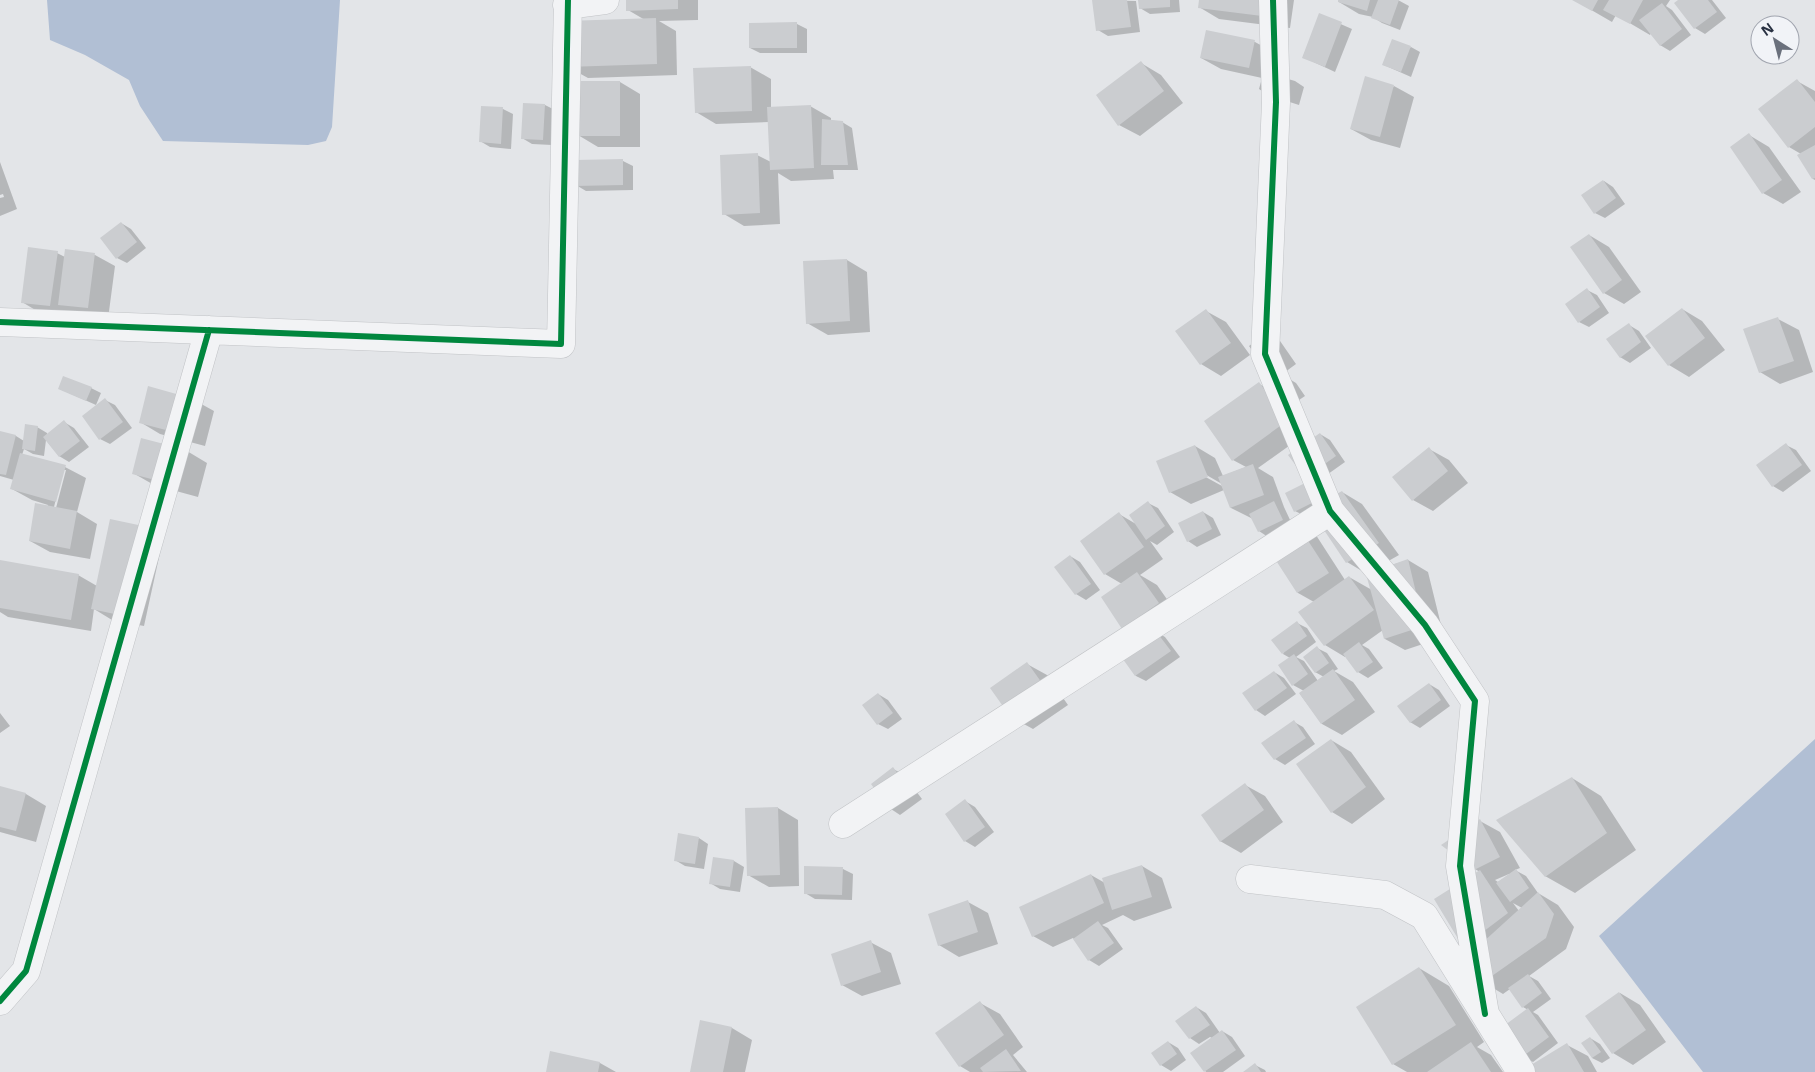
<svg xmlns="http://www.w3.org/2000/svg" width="1815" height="1072" viewBox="0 0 1815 1072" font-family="'Noto Sans',sans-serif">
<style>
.water{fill:#b1bfd4}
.shadow{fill:#0003;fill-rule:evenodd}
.building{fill:#cbcdd0}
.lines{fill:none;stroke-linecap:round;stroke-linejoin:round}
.minor-casing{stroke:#c1c3c6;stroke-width:29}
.minor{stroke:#f2f3f5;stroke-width:28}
.cycleway-casing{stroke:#f1f3f7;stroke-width:9}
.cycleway{stroke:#00873e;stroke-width:6}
</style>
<rect width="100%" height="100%" fill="#e3e5e8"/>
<path class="water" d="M47 0H340L332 127 326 141 308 145 163 141 140 106 129 80 85 55 50 40Z
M1815 739V1072H1703L1599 936Z"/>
<path class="shadow" d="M627 0H698V20L659 21 676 31 677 75 588 78 568 67 645 20 628 10Z
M1094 0 1136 1 1140 32 1108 36 1098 30Z
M1139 0H1179L1180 12 1150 14 1140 8Z
M1200 0H1294L1290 28 1219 19 1199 7Z
M1339 0H1398L1409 6 1400 30 1382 23 1373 17 1359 14 1339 2Z
M1574 0H1670L1666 6 1672 10 1691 35 1670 51 1660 45 1651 33 1650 35 1616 15 1612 22Z
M1680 0H1712L1726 18 1705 34 1695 28 1676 3Z
M1320 15 1352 29 1335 72 1303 57Z
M750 24H797L807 29V53H760L750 48Z
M1207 31 1255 42 1275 53 1271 74 1295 81 1304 87 1299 105 1268 95 1259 89 1262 78 1221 69 1201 58Z
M1411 47 1420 52 1411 77 1384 65Z
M1141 63 1161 75 1183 103 1140 136 1119 125Z
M750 67 771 79V108L810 106 831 118V121L842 122 852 128 858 170H833L834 179 791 181 778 173 780 224 744 226 724 214 757 155 771 162 769 122 716 124 696 112Z
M1797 81 1815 91V180L1813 179 1801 154 1789 147 1760 109Z
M620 82 640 94V147H598L578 135Z
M1394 86 1414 97 1400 148 1371 140 1351 129Z
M545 105 555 110 552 145 532 144 522 138Z
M482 108 503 109 513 114 511 149 490 147 480 141Z
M1749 135 1769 147 1801 192 1783 204 1763 193Z
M623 161 633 166V190L586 191 576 185Z
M0 162 17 209 0 216V198L4 197 3 194 0 195Z
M1604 181 1613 187 1625 204 1605 218 1595 213Z
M121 223 131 229 146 248 127 263 117 258Z
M1589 235 1609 247 1641 292 1624 304 1604 293Z
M57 253 65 257 95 255 115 266 108 319 80 316 71 311V317L42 314 22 302Z
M847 260 867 272 870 332 828 335 807 323Z
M1587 290 1597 295 1609 313 1589 327 1579 322Z
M1682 309 1702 321 1725 350 1689 377 1669 365 1647 336Z
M1206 311 1226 322 1250 355 1221 376 1201 364Z
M1778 319 1799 330 1813 372 1780 384 1760 372Z
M1629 325 1639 331 1651 348 1630 363 1620 357Z
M1268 332 1278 338 1296 364 1277 378 1267 372 1249 346Z
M1286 377 1296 383 1305 396 1296 402Z
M1259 384 1279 395 1307 433 1258 468 1273 477 1284 507 1291 522 1314 532 1345 580 1349 577 1372 590 1367 574 1347 562 1313 512 1305 516 1295 511 1312 481 1320 434 1330 440 1345 462 1314 484 1327 501 1342 492 1362 504 1399 555 1369 572 1408 560 1428 572 1444 637 1405 650 1385 639 1383 630 1362 645 1369 649 1383 668 1368 678 1358 672 1346 656 1345 657 1325 645 1314 602 1298 593 1264 540 1268 537 1259 531 1253 519 1231 508 1224 490 1191 504 1170 492 1195 446 1215 458 1223 476 1246 467 1233 460ZM1203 473 1222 484V486L1202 475Z
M91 388 101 393 96 405 60 389Z
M105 400 115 405 132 428 110 444 100 439Z
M194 400 214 411 205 446 160 434 140 422Z
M64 422 74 428 89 447 69 462 59 456 46 440 44 456 33 454 24 449 22 455 65 467 86 478 77 512 97 524 90 559 50 552 30 541 48 505 32 500 12 489 14 480 0 476V432L16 436 24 441 37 427 47 433V436ZM63 470H66L56 508 54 507Z
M1786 445 1796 450 1811 471 1783 492 1773 486Z
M1429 449 1449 460 1468 483 1433 511 1413 500Z
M187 451 207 463 198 497 154 485 133 473Z
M1148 503 1158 508 1174 532 1157 545 1150 541 1163 559 1140 575 1157 585 1178 615 1155 631 1165 637 1180 657 1146 681 1136 676 1122 656 1123 628 1122 584 1105 574 1119 514 1136 524Z
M1203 512 1213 518 1221 535 1197 547 1188 541Z
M163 539 144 626 112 620 94 609 91 631 8 617 0 612V561L78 575 97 586Z
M1070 556 1080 562 1100 590 1086 600 1076 594Z
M1297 623 1307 628 1316 642 1296 657 1304 661 1318 681 1324 677 1315 672 1317 648 1327 653 1338 669 1334 671 1353 682 1375 712 1342 735 1322 724 1300 694 1304 691 1293 685 1290 658 1283 654Z
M1027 664 1047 675 1068 705 1033 729 1013 718Z
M1274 672 1284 678 1296 694 1265 716 1256 710Z
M1429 684 1439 690 1450 706 1420 728 1410 722Z
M878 694 888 700 902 719 888 729 878 724Z
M0 713 10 726 0 733Z
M1294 722 1303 727 1315 744 1285 765 1275 759Z
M1331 740 1351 752 1385 799 1352 824 1332 812Z
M893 769 903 774 922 799 900 815 891 809Z
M1572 778 1601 796 1636 850 1575 893 1545 876Z
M1245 785 1265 796 1283 822 1241 853 1220 841Z
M0 787 26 794 46 806 36 842 0 832Z
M965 801 975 807 994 832 975 847 965 841Z
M778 808 798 820 799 886 769 887 748 875Z
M1480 821 1500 832 1520 868 1515 870 1526 876 1538 893 1558 905 1574 927 1566 949 1529 976 1538 981 1551 999 1533 1012 1538 1015 1558 1043 1533 1062 1523 1056 1528 1010 1523 1007 1510 989 1503 994 1483 982 1480 872 1475 869ZM1509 874V875L1498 882 1495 880ZM1513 903 1522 908 1519 911Z
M699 838 708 844 704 869 685 866 675 860Z
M714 858 734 861 744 867 740 892 720 889 710 883Z
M1142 866 1162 878 1172 908 1134 921 1123 915 1102 925 1108 928 1123 949 1099 966 1089 960 1073 938 1053 947 1033 936 1091 875 1105 883Z
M806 867 843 869 853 874 852 900 815 899 805 893Z
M968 902 988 913 998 944 959 957 939 945Z
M870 942 891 953 901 984 862 996 842 985Z
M1419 968 1449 986 1484 1042 1477 1047 1491 1055 1503 1072H1407L1393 1064Z
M1620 993 1640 1005 1666 1042 1633 1065 1613 1053Z
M980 1003 1000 1014 1023 1047 1013 1055 1027 1072H970L960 1066 937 1033Z
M1196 1007 1206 1013 1220 1033 1222 1031 1232 1037 1245 1056 1223 1072H1206L1192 1053 1212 1038 1210 1037 1199 1044 1190 1038Z
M701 1022 732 1028 752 1040 745 1072H691Z
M1590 1038 1600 1044 1610 1058 1602 1063 1592 1058Z
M1168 1042 1178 1048 1186 1060 1171 1071 1161 1065 1153 1054Z
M1567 1045 1588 1056 1597 1072H1530Z
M551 1053 600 1063 616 1072H547Z
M1255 1065 1265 1070 1266 1072H1245Z"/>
<path class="building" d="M626 0H678V9L626 11Z
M1092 0H1127L1131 27 1096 31Z
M1138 0H1170V7L1139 9Z
M1199 0H1273L1270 17 1198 8Z
M1338 0H1370L1367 11 1338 2Z
M1378 0H1399L1390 25 1371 18Z
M1572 0H1598L1592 11Z
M1609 0H1643L1630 24 1603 10Z
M1678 0H1708L1717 12 1694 29 1674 3Z
M1662 3 1682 29 1660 46 1639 20Z
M1319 13 1342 22 1325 67 1302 58Z
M656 18 657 64 567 67 566 21Z
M797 22V48H749V23Z
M1206 30 1255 40 1249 68 1200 58Z
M1392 39 1411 46 1401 72 1382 65Z
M1141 61 1164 91 1118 126 1096 95Z
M751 66 752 111 695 113 693 68Z
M1365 76 1394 85 1380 137 1350 129Z
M1797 79 1815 102V127L1788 148 1758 109Z
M576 81H620V136H576Z
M523 103 545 104 543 140 521 139Z
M811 105 814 168 770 170 767 107Z
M481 106 503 107 501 144 479 142Z
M822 119 843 121 848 165H821Z
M1749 133 1782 180 1762 194 1730 147Z
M1815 145V178L1812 179 1797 155Z
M758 153 760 213 722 215 720 155Z
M623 159V185L575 186V160Z
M1603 180 1616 198 1594 214 1581 195Z
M121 222 137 242 116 259 100 238Z
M1589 234 1622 280 1603 294 1570 247Z
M28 247 58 251 50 306 21 303Z
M65 249 95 253 88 308 58 305Z
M847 259 850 321 806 324 803 261Z
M1587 288 1600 307 1578 323 1565 304Z
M1682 308 1705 338 1668 366 1645 336Z
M1206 309 1231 343 1200 365 1175 331Z
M1778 317 1794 361 1759 373 1743 329Z
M1629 323 1641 342 1620 358 1606 339Z
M63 376 92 387 86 401 58 389Z
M1259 382 1287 421 1232 461 1204 421Z
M148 386 194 399 185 435 139 423Z
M105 398 123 422 99 440 82 416Z
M64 420 80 441 59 457 43 437Z
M25 424 38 426 35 451 22 449Z
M0 431 16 435 6 475 0 474Z
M1320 433 1336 456 1305 478 1288 455Z
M141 438 187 450 178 486 132 474Z
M1786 443 1802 465 1772 487 1756 465Z
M1195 445 1208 477 1169 493 1156 461Z
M1429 447 1448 471 1412 501 1392 477Z
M20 453 66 465 56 502 10 489Z
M1253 464 1264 495 1230 508 1218 477Z
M1311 480 1320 499 1294 512 1285 493Z
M1342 491 1379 543 1346 563 1310 509Z
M1148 501 1165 526 1146 540 1129 515Z
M1274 501 1283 520 1258 532 1249 514Z
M35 503 77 511 70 549 29 541Z
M1203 511 1212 529 1187 542 1178 523Z
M1119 512 1144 547 1104 575 1080 541Z
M110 519 143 526 124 616 91 609Z
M1294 519 1329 573 1297 593 1262 539Z
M1070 555 1091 584 1075 595 1054 567Z
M1408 559 1424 626 1384 639 1366 574Z
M0 560 79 574 71 620 0 608Z
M1137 572 1159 603 1122 629 1101 597Z
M1349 576 1374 610 1324 646 1298 612Z
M1297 621 1307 636 1282 654 1271 640Z
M1155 630 1171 651 1135 676 1120 655Z
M1359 642 1373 662 1357 673 1343 654Z
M1317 646 1329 663 1315 673 1303 657Z
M1294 654 1308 674 1292 686 1278 665Z
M1027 662 1049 693 1012 719 990 688Z
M1333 669 1355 700 1321 724 1299 693Z
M1274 671 1287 688 1255 711 1242 693Z
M1429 683 1441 700 1410 723 1397 706Z
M878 693 893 713 877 725 862 705Z
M1294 720 1306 738 1274 760 1261 743Z
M1331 739 1366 787 1331 813 1296 764Z
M893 767 912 793 890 810 871 784Z
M1572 777 1607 833 1545 877 1496 820Z
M1245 783 1264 810 1220 842 1201 815Z
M0 786 26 793 16 831 0 827Z
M965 799 985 827 964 842 945 814Z
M778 807 780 875 747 876 745 808Z
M1480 819 1500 857 1474 870 1441 845Z
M678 833 699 837 695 864 674 861Z
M713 857 734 860 730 887 709 884Z
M1142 865 1152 897 1112 910 1102 878Z
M804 866 843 867 842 895 804 894Z
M1516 869 1529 888 1510 902 1496 883Z
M1480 870 1508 913 1463 947 1434 899Z
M1091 874 1104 903 1032 937 1019 907Z
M1538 892 1554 914 1546 938 1482 983 1460 963Z
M968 900 978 932 938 946 928 914Z
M1098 921 1114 943 1088 961 1073 939Z
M871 940 881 972 841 986 831 954Z
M1419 967 1456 1025 1392 1065 1356 1007Z
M1528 974 1542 993 1522 1008 1508 988Z
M1619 992 1646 1030 1612 1054 1585 1016Z
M980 1001 1004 1035 959 1067 935 1033Z
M1196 1006 1210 1025 1189 1039 1175 1021Z
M1528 1008 1549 1037 1522 1057 1501 1028Z
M700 1020 732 1027 723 1072H690Z
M1222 1030 1236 1050 1204 1072 1190 1053Z
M1590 1037 1601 1052 1592 1058 1581 1043Z
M1168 1041 1177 1054 1160 1066 1151 1053Z
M1471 1042 1491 1072H1427Z
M1567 1043 1584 1072H1528L1526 1068Z
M1006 1049 1021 1071 983 1072 980 1068Z
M550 1051 600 1062 598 1072H546Z
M1255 1063 1261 1072H1243Z"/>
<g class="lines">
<defs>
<path id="minor" d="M1273 0 1276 102 1265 354 1330 511 1425 625 1475 701 1460 866 1485 1014
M567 5 605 0
M0 322 561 344 568 0
M843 824 1330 511
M1250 879 1385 895 1424 916 1521 1072
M0 1001 26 971 209 330"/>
</defs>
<use href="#minor" class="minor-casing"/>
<use href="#minor" class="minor"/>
<defs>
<path id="cycleway" d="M1273 0 1276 102 1265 354 1330 511 1425 625 1475 701 1460 866 1485 1014
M0 322 561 344 568 0
M0 1001 26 971 209 330"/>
</defs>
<use href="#cycleway" class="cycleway-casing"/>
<use href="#cycleway" class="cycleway"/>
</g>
<g transform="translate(1775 40) rotate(324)"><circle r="24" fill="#f1f3f7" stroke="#a1a5af"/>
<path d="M0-4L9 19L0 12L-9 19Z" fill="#6a707c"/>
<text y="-8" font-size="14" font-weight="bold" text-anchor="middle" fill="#293142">N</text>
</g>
</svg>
